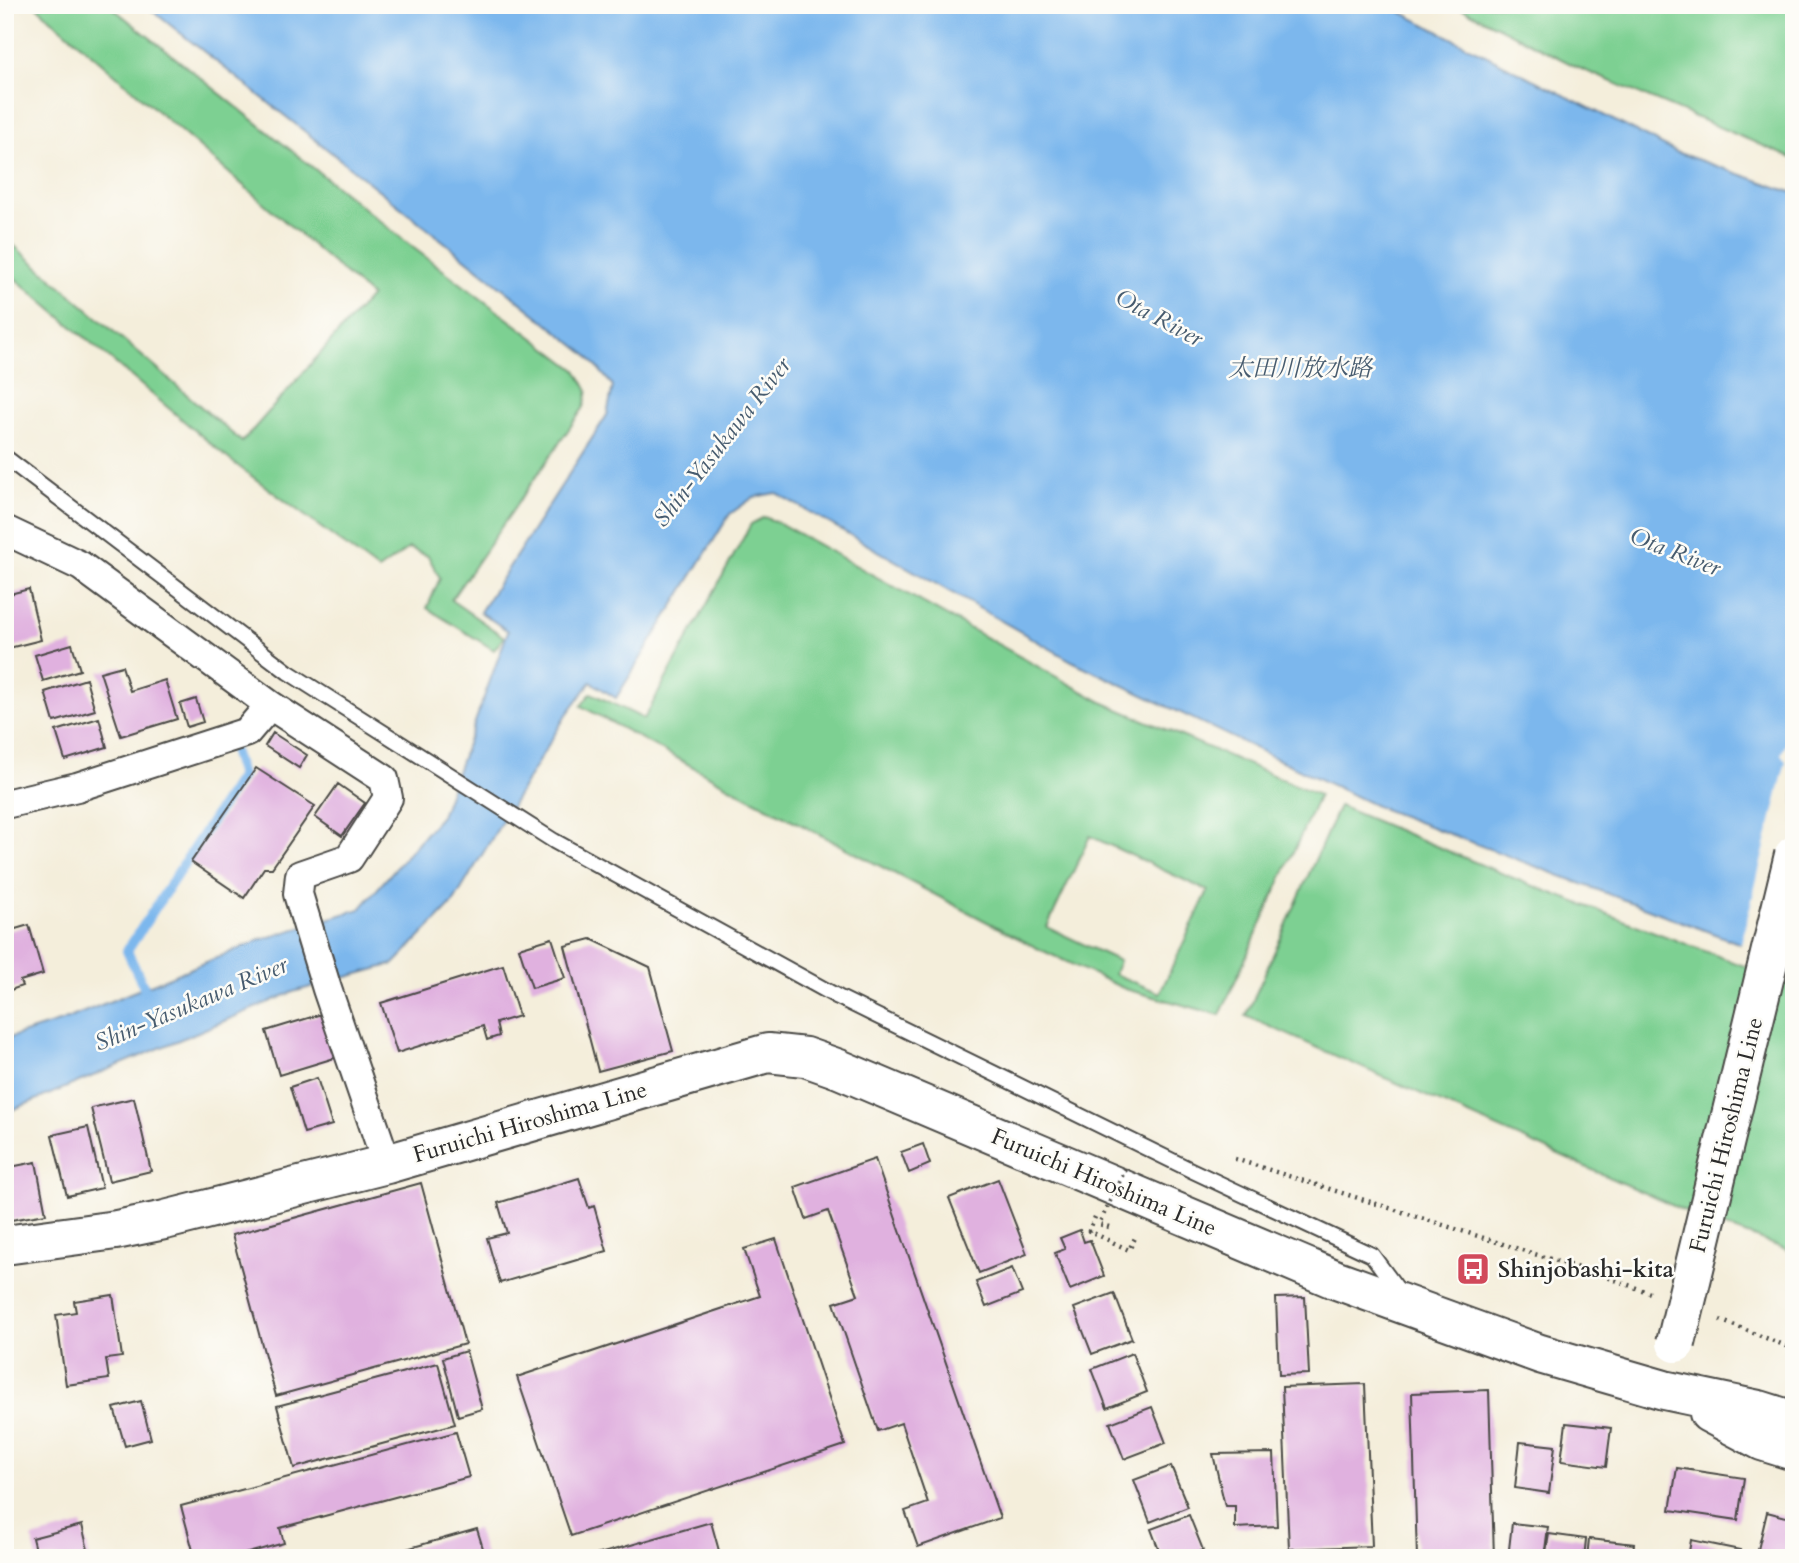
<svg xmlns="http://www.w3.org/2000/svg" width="1799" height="1563" viewBox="0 0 1799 1563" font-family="Cardo,'Noto Serif JP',serif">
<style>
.green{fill:#7dd092;stroke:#547e5e;stroke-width:2;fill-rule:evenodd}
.water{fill:#7bb7ed;stroke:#53718c;stroke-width:2}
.pier{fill:#f4eedb}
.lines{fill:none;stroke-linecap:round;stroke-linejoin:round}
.stream{stroke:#7bb7ed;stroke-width:10}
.building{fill:#e0b1df}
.lane-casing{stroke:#494845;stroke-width:18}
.street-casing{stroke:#494845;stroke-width:32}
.secondary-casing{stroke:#494845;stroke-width:42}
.path{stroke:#494845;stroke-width:4.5;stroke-dasharray:2 5;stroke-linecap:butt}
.lane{stroke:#fff;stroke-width:14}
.street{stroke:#fff;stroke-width:28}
.secondary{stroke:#fff;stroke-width:38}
.secondary-bridge-casing{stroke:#494845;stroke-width:42;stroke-linecap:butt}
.path-bridge{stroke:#494845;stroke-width:4.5;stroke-dasharray:2 5;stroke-linecap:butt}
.secondary-bridge{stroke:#fff;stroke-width:38}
.labels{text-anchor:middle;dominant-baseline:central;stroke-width:5;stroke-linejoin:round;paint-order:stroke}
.street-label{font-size:23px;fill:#2b2b2b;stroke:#fdfcf7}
.poi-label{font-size:23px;font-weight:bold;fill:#2b2b2b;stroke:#fdfcf7;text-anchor:start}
.water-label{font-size:24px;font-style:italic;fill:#475c6f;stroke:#fdfcf7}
</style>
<rect width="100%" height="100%" fill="#fdfcf7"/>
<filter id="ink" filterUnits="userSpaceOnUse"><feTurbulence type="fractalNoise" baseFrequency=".0143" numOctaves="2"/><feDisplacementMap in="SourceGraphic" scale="14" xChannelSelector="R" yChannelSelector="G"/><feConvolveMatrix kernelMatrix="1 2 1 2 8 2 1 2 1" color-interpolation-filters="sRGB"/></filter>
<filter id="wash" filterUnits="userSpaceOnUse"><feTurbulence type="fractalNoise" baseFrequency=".00686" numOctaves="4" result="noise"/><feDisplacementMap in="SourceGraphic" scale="28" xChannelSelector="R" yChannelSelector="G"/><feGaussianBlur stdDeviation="1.57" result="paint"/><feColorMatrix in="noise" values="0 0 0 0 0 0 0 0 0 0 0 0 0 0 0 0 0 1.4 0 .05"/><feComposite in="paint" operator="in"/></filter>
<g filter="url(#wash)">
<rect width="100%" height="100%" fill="#f4eedb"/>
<path class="green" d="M35 5H109L415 249 576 370 588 391 584 407 451 600 504 637 494 650 427 608 440 578 428 556 409 548 378 570 230 460 5 270V238L242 442 371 296Z
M1455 5H1794V159L1579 68Z
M764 517 779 523 1102 702 1319 795 1220 1015 1125 989 1037 948 750 798 581 706 591 693 644 719 751 524ZM1090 836 1208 891 1160 993 1114 974 1119 961 1047 927Z
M1339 806 1523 882 1755 970 1696 1216 1246 1016Z
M1775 979 1794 985V1252L1717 1224Z"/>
<path class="water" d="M145 5H1387L1676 152 1794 193V964L1378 807 1072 661 776 493 754 497 730 514 616 698 591 682 565 717 453 903 394 964 293 992 5 1113V1039L62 1021 260 940 360 909 441 816 508 631 480 612 607 415 613 386 587 355Z"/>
<path class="pier" d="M1794 737V966L1793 968 1740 948 1786 761 1781 754 1787 741Z"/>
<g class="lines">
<path class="stream" d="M149 998 127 951 241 776 232 747"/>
</g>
<g id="blocks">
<path class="building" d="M9 588 10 594 29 589 41 640 5 649V589Z
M72 644 80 670 43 681 35 655Z
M122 666 130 691 165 680 177 719 121 736 100 672Z
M86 679 95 710 54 722 45 692Z
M196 699 203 722 187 727 180 704Z
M99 718 107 747 65 760 56 731Z
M273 733 307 755 299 768 265 746Z
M256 768 315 806 272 868H264L244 898 191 862Z
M338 784 365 803 342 836 315 817Z
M29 925 43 974 20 981 22 986 5 992V932Z
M552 938 565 978 532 988 519 948Z
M591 939 650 967 673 1051 598 1071 565 946Z
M503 965 519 1016 496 1023 499 1036 487 1040 483 1026 397 1053 381 1003Z
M328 1012 341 1056 279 1075 266 1031Z
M317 1078 332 1125 304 1133 290 1087Z
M134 1098 151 1171 109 1181 91 1108Z
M88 1127 102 1188 67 1196 52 1135Z
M923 1144 930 1164 909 1173 901 1152Z
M875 1159 1000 1518 918 1547 905 1511 928 1503 901 1423 878 1431 834 1303 858 1295 828 1211 806 1219 795 1187Z
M36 1162 46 1214 5 1221V1168Z
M579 1178 589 1208 594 1206 607 1251 500 1283 487 1238 507 1233 498 1203Z
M998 1179 1027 1254 979 1273 949 1198Z
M421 1183 465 1344 276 1396 232 1235Z
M1080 1230 1084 1242 1090 1240 1104 1276 1070 1290 1055 1253 1065 1249 1060 1238Z
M776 1239 845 1445 571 1536 517 1377 760 1296 744 1249Z
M1012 1268 1022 1293 986 1307 976 1282Z
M1114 1293 1132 1339 1092 1354 1074 1308Z
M113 1295 122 1357 106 1359 109 1379 66 1385 56 1315 76 1312 74 1301Z
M1305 1297 1309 1374 1279 1375 1276 1298Z
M466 1351 482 1409 458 1416 443 1358Z
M1132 1353 1147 1392 1107 1408 1092 1369Z
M438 1363 455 1424 294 1468 277 1406Z
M1365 1384 1372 1546 1289 1549 1282 1387Z
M1489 1390 1494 1558H1417L1412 1393Z
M141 1401 151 1439 125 1446 114 1408Z
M1152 1407 1166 1443 1124 1459 1110 1423Z
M1566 1423 1611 1428 1606 1467 1561 1461Z
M456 1432 469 1477 280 1528 284 1543 230 1558H195L181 1506Z
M1520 1442 1555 1446 1549 1493 1515 1488Z
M1274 1453 1277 1526 1235 1528V1506H1225L1213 1454Z
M1171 1466 1188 1507 1150 1522 1134 1480Z
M1677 1468 1744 1478 1738 1520 1670 1510Z
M1767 1512 1794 1519V1558H1756Z
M1189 1515 1203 1550 1185 1558H1162L1151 1529Z
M711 1522 721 1558H589V1557Z
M1512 1523 1548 1527 1544 1558H1508Z
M82 1525 90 1558H37L32 1538Z
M477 1529 486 1558H378V1557Z
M1549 1534 1586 1539 1584 1558H1545Z
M1589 1539 1634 1544 1632 1558H1587Z
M1691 1540 1740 1550 1738 1558H1688Z"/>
</g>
</g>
<g filter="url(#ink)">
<use href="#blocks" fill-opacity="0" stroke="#494845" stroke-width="2"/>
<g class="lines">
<defs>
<path id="lane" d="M5 457 288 672 554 841 838 997 1193 1171 1372 1255 1401 1294"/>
<path id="street" d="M5 530 81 566 270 705 384 779 388 798 349 858 300 875 298 894 327 989 387 1164
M5 804 77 787 247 732 270 705"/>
<path id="secondary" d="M5 1245 116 1230 165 1220 387 1164 768 1053 805 1057 839 1069 1334 1279 1540 1354 1664 1390 1759 1410 1794 1421
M1709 1413 1762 1441 1794 1451"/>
</defs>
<use href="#lane" class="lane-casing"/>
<use href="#street" class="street-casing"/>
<use href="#secondary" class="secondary-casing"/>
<path class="path" d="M1235 1159 1607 1277 1650 1293
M1095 1217 1089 1231 1129 1250 1135 1238 1133 1237
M1720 1320 1794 1349"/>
<use href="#lane" class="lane"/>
<use href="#street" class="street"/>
<use href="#secondary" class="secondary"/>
<defs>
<path id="secondary-bridge" d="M1676 1343 1794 855"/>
</defs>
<use href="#secondary-bridge" class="secondary-bridge-casing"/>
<path class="path-bridge" d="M1109 1227 1099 1224 1125 1170 1130 1171"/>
<use href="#secondary-bridge" class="secondary-bridge"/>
</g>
</g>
<defs>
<symbol id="bus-square" viewBox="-11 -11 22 22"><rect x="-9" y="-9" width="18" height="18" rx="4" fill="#d1495b" stroke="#fdfcf7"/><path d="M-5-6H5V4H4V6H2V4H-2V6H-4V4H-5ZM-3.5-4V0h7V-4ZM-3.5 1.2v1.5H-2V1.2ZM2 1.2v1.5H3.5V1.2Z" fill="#fff"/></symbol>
</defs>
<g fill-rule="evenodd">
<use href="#bus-square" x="1454" y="1250" width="38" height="38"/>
</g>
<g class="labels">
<g class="street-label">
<text transform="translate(530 1122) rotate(-16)">Furuichi Hiroshima Line</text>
<text transform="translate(1726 1135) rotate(-76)">Furuichi Hiroshima Line</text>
<text transform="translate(1104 1182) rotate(23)">Furuichi Hiroshima Line</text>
</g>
<g class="poi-label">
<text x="1498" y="1269">Shinjobashi-kita</text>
</g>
<g class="water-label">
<text transform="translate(1159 318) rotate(28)">Ota River</text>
<text x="1300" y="368">太田川放水路</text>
<text transform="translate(722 442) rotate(-52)">Shin-Yasukawa River</text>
<text transform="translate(1675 552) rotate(21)">Ota River</text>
<text transform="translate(191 1004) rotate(-23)">Shin-Yasukawa River</text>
</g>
</g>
<rect width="1799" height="1563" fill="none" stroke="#fdfcf7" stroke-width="28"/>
</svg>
